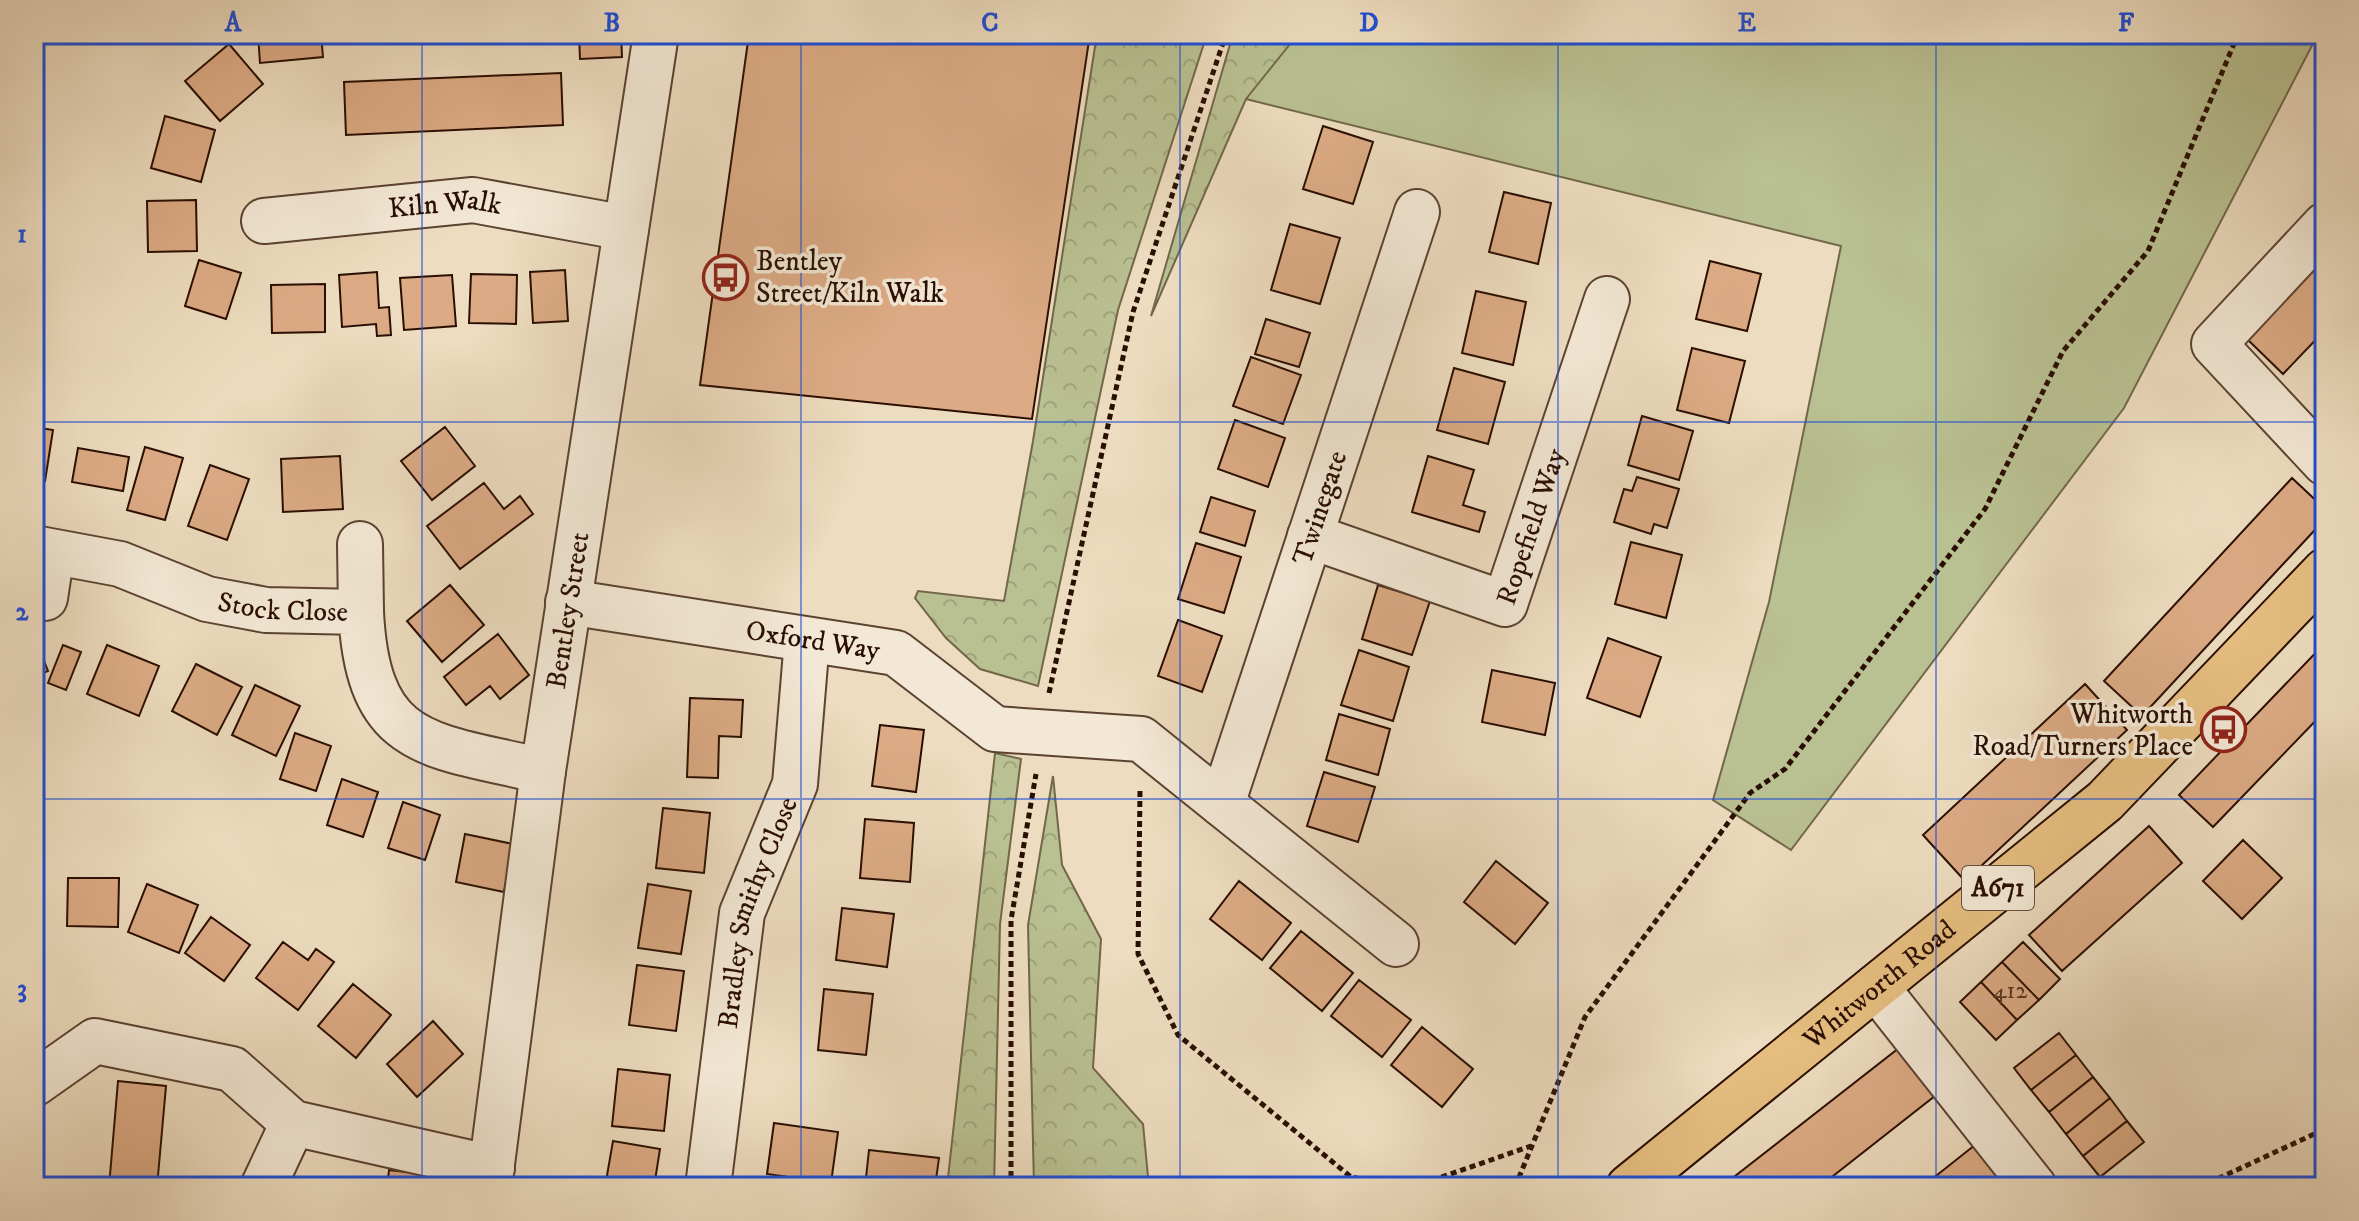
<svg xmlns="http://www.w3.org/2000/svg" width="2359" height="1221" viewBox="0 0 2359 1221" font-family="'IM FELL DW Pica',serif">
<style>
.green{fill:#b9c091;stroke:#72674a;stroke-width:2}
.forest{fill:url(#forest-crowns);stroke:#72674a;stroke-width:2}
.building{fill:#dcab85;stroke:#2a0e02;stroke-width:2}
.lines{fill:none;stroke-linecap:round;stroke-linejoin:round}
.minor-casing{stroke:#5b4231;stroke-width:48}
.major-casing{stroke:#2a0e02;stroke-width:48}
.path{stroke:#2a0e02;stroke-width:5;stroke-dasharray:6 4;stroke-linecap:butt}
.minor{stroke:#f3e8d5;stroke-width:44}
.major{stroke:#e6be80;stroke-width:44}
.grid{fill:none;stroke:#1d4ed8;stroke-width:2;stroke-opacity:0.55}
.labels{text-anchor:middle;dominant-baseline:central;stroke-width:7;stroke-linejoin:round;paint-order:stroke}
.number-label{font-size:24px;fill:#563523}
.shield{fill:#f3e8d5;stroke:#664f41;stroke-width:2}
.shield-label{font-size:26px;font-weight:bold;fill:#2a0e02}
.street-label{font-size:28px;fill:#2a0e02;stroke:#f3e8d5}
.poi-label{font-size:28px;fill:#2a0e02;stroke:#f3e8d5;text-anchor:start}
.neatline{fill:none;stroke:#1d4ed8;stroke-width:3}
.grid-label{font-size:26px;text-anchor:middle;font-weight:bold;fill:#1d4ed8}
</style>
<defs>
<pattern id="forest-crowns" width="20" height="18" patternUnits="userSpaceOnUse" patternTransform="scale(2)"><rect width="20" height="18" fill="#b9c091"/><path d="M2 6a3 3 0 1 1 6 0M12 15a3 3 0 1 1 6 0" fill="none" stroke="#9fa47b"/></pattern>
</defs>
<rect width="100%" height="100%" fill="#eddcbf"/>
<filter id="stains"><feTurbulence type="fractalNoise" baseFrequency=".0025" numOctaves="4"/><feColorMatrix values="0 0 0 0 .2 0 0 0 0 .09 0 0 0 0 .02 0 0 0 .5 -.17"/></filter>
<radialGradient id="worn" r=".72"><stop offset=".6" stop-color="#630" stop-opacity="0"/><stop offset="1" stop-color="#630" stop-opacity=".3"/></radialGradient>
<path class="green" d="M1273 34H2318L2124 408 1791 850 1713 800 1769 602 1841 246 1246 99Z"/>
<path class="forest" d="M1097 34H1207L1118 310 1038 686 980 669 946 638 915 598 918 591 1004 601 1033 441Z
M1233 34H1298L1246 99 1151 316Z
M995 753 1021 759 1000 924 994 1187H947Z
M1053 776 1062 865 1101 939 1093 1068 1143 1124 1149 1187H1034L1028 925Z"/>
<path class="building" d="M258 34H321L323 57 260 63Z
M579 34H621L622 57 580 59Z
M749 34H1090L1032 419 700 385Z
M229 44 263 84 220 121 185 81Z
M561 73 563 125 346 135 344 82Z
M165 116 215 130 201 182 151 168Z
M1323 126 1373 142 1353 204 1303 189Z
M1504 192 1551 203 1538 264 1489 252Z
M196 200 197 251 148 252 147 201Z
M1290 224 1340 238 1320 304 1271 290Z
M2325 256V330L2283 374 2246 338Z
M199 260 241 273 226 319 185 306Z
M1710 261 1761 274 1747 331 1696 319Z
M565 270 568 321 533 323 530 272Z
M377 272 379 308 389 307 391 335 377 336 376 324 342 327 339 275Z
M471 274 517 275 516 324 469 323Z
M452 275 456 326 404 330 400 278Z
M325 284V332L272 333 271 285Z
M1476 291 1526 302 1513 365 1462 353Z
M1266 319 1310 333 1299 367 1255 354Z
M1692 348 1745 361 1729 423 1677 410Z
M1251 357 1301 375 1283 424 1233 406Z
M1454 368 1505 382 1488 444 1437 430Z
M1642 416 1693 431 1679 480 1628 465Z
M1235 420 1285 438 1268 487 1218 469Z
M34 427 53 430 45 481 34 479Z
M445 427 475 466 432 500 401 461Z
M145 447 183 458 165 520 127 510Z
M78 448 129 457 123 491 72 482Z
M340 456 343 509 283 512 281 459Z
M1428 456 1474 470 1463 505 1485 512 1479 532 1412 512Z
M210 465 249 479 227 540 188 526Z
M1637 477 1679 489 1667 528 1654 524 1651 534 1614 522 1624 489 1632 491Z
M2292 478 2325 509V519L2142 716 2104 681Z
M484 483 504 509 520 496 533 514 460 569 427 526Z
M1211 497 1255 511 1245 546 1200 532Z
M1631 542 1682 555 1666 618 1615 604Z
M1196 543 1241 557 1224 613 1178 599Z
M450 585 484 625 442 662 407 621Z
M1378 585 1430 601 1412 655 1362 639Z
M1178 620 1222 636 1202 692 1158 676Z
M498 634 529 675 500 699 490 686 466 705 444 677Z
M34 636 48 671 34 677Z
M1608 638 1661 657 1640 717 1587 698Z
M2325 643V711L2213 827 2179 795Z
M63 645 81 652 66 690 48 683Z
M107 645 159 666 139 716 87 694Z
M1359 650 1409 667 1393 721 1341 705Z
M196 664 242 687 217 735 172 711Z
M1492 670 1555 683 1545 735 1482 722Z
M2085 684 2127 730 1965 881 1923 835Z
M255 685 300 706 276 756 232 735Z
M690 698 743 700 741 737 719 736 718 778 687 777Z
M1339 714 1390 729 1378 775 1326 760Z
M880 725 924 730 916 792 872 786Z
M295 733 331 746 316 791 280 779Z
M1324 772 1375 787 1358 842 1307 826Z
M342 779 378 792 363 837 327 825Z
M403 802 440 815 425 860 388 848Z
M663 808 710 813 704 873 656 868Z
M865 819 914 823 910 882 860 878Z
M2149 826 2182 863 2062 971 2029 935Z
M465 834 513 844 504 892 456 882Z
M2243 840 2282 878 2242 919 2203 881Z
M1496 861 1548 903 1515 944 1464 902Z
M68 878H119L118 927 67 926Z
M1239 881 1291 923 1262 960 1210 919Z
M147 884 198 905 179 953 128 932Z
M648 884 691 891 681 954 638 948Z
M842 908 894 914 887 967 836 960Z
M211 917 250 945 224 981 185 953Z
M1301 931 1353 973 1322 1011 1270 968Z
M283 942 308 960 316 949 334 962 298 1010 256 978Z
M2023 942 2060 979 2039 1000 2002 962Z
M2002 962 2039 1000 2017 1020 1981 982Z
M637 965 684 971 676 1031 629 1025Z
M1359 980 1411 1020 1382 1057 1331 1016Z
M1981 982 2017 1020 1996 1040 1960 1002Z
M353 984 391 1015 356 1058 318 1026Z
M824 989 873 994 866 1055 818 1050Z
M433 1021 463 1054 417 1097 387 1064Z
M1422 1027 1473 1069 1442 1107 1391 1065Z
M2059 1033 2076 1055 2031 1090 2014 1068Z
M1908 1041 1945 1088 1819 1187H1721Z
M2076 1055 2093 1077 2049 1112 2031 1090Z
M618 1069 670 1075 664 1131 612 1126Z
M2093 1077 2110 1098 2066 1134 2049 1112Z
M118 1081 166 1086 157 1187H109Z
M2110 1098 2127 1121 2083 1156 2066 1134Z
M2127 1121 2144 1142 2100 1177 2083 1156Z
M774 1123 838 1132 831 1183 767 1174Z
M1985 1137 2009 1187H1922Z
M613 1141 660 1149 654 1187H605Z
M869 1150 939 1158 935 1187H865Z
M389 1170 442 1176 441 1187H387Z"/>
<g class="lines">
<defs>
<g id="minor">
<path id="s1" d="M264 221 473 200 626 228"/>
<path d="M2325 225 2214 344 2325 463"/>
<path id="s2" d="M1310 536 1505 604 1607 299"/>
<path d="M360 544 361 612"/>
<path id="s3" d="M34 548 120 564 207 599 266 610 361 612C368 749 428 744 543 771"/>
<path d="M45 598 52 552"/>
<path id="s4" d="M568 602 896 653 995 729 1141 739 1396 944"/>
<path id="s5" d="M1222 804 1417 212"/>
<path d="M1876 987 2034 1187"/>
<path d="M34 1084 95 1041 232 1069 293 1123 492 1168"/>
<path d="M263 1187 293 1123"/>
<path id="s6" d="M489 1187 543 771 656 34"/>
<path id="s7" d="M708 1187 742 913 795 784 807 640"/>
</g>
<g id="major">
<path id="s8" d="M1629 1187 2105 801 2325 571"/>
</g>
</defs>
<use href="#minor" class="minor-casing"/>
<use href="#major" class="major-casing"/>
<path class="path" d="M1049 693 1133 312 1226 34
M1140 791 1138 954 1178 1035 1351 1177 1404 1187
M1011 1187V920L1036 774
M1413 1187 1531 1146
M1515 1187 1585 1017 1750 793 1785 769 1985 509 2063 351 2148 251 2238 34
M2200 1187 2325 1129"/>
<use href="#minor" class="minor"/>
<use href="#major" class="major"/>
</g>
<path class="grid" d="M422 34V1187M801 34V1187M1180 34V1187M1558 34V1187M1936 34V1187M34 422H2325M34 799H2325"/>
<defs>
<symbol id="bus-ring" viewBox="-11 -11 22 22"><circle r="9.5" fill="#f3e8d5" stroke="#8f2418" stroke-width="1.5"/><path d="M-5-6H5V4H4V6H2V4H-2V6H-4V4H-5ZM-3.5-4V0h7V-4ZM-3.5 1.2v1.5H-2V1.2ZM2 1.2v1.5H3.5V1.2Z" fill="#8f2418"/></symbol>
</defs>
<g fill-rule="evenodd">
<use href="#bus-ring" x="700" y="252" width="51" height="51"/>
<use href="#bus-ring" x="2198" y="704" width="51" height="51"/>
</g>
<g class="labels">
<g class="number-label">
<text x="2010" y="991">412</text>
</g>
<rect class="shield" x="1962" y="866" width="72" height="44" rx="6"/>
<g class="shield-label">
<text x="1998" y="888">A671</text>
</g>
<g class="street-label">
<text stroke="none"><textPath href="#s1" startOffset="182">Kiln Walk</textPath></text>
<text stroke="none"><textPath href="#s5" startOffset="312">Twinegate</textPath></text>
<text stroke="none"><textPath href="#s2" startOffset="288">Ropefield Way</textPath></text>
<text stroke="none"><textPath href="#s3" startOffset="258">Stock Close</textPath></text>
<text stroke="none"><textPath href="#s6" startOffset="582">Bentley Street</textPath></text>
<text stroke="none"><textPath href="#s4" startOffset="248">Oxford Way</textPath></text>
<text stroke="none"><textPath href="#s7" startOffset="280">Bradley Smithy Close</textPath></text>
<text stroke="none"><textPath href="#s8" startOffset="322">Whitworth Road</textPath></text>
</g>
<g class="poi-label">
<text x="756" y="261">Bentley<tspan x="756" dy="32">Street/Kiln Walk</tspan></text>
<text x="2193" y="714" text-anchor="end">Whitworth<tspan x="2193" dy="32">Road/Turners Place</tspan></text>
</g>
</g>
<rect width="2359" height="1221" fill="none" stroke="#eddcbf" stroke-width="88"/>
<rect x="44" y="44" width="2271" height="1133" class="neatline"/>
<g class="grid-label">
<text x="233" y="31">A</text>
<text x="612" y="31">B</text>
<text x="990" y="31">C</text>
<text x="1369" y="31">D</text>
<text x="1747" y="31">E</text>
<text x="2126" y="31">F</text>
<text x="22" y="242">1</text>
<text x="22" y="620">2</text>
<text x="22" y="997">3</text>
</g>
<rect width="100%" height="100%" filter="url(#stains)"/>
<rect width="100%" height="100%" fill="url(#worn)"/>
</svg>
